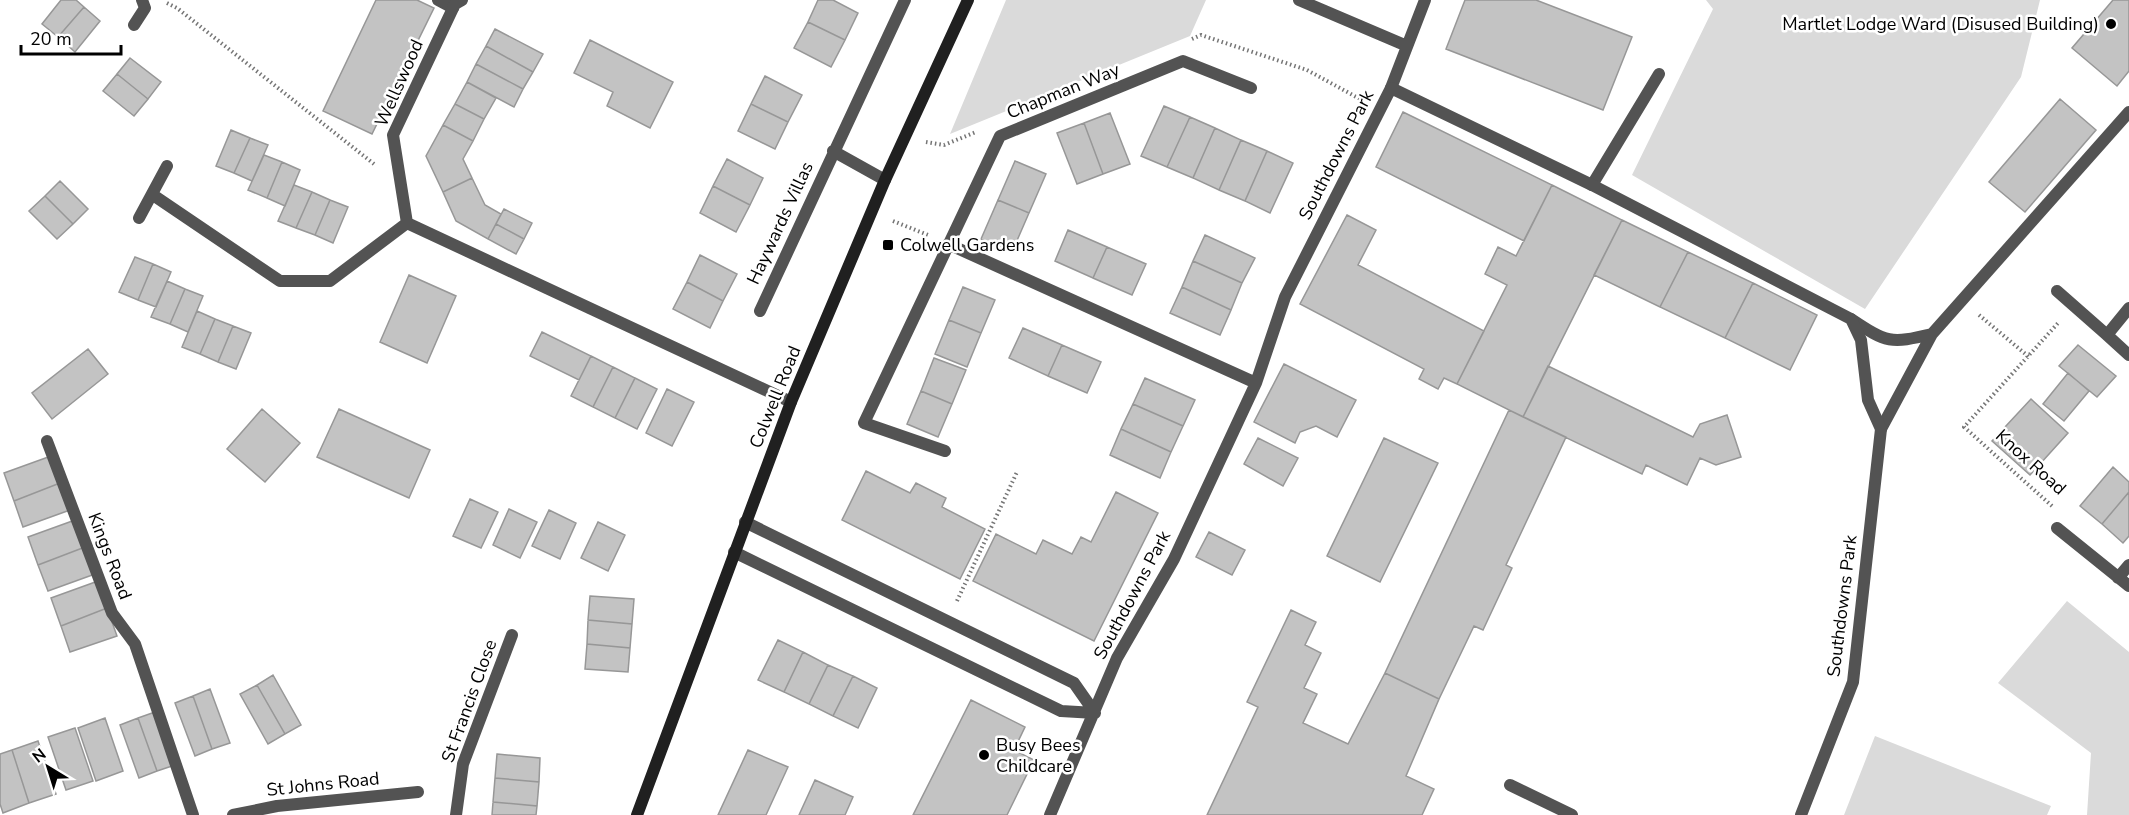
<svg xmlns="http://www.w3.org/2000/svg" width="2129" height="815" viewBox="0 0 2129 815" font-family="'Nunito Sans',sans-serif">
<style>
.green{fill:#dadada}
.building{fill:#c3c3c3;stroke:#979797;stroke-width:1.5}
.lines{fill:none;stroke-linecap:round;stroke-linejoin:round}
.path{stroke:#757575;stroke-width:4;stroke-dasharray:1.5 3;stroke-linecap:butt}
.lane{stroke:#535353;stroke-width:12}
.street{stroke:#535353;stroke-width:12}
.secondary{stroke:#202020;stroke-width:12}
.poi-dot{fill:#000;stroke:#fff;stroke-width:2}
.labels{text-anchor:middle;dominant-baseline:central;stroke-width:5;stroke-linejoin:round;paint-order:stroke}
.poi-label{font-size:18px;fill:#000;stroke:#fff;text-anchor:start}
.street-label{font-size:18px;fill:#000;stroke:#fff}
</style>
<rect width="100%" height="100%" fill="#fff"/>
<path class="green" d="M1006 0H1206L1190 36 950 134Z
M1706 0H2040L2021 77 1865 309 1632 175 1713 9Z
M2067 601 2129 652V815H2087L2091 753 1998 683Z
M1875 736 2051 806 2047 815H1844Z"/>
<path class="building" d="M61 0H76L84 7 58 37 42 24Z
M376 0H417L434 8 372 134 323 111Z
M818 0H833L858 13 845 40 808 22Z
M1465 0H1536L1632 37 1603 110 1446 49Z
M2113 0H2129V71L2117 86 2072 48Z
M84 7 100 21 75 52 58 37Z
M808 22 845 40 831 67 794 48Z
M495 29 543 54 533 72 486 46Z
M590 40 673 82 650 128 607 106 613 92 574 73Z
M486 46 533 72 523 89 476 64Z
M130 58 161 82 148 99 117 74Z
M476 64 523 89 514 107 467 82Z
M117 74 148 99 134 116 103 91Z
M765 76 802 95 788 122 751 104Z
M467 82 496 98 484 119 455 104Z
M2060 99 2096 130 2025 212 1989 182Z
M455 104 484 119 473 141 443 125Z
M751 104 788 122 775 149 738 131Z
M1164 106 1190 117 1167 167 1141 156Z
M1403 112 1552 185 1524 241 1376 167Z
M1110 113 1130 164 1103 174 1084 123Z
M1190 117 1215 128 1193 178 1167 167Z
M1084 123 1103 174 1077 184 1057 133Z
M443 125 473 141 463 159 472 178 443 192 426 156Z
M1215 128 1241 140 1219 190 1193 178Z
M231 130 250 138 234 173 216 166Z
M250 138 268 145 252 181 234 173Z
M1241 140 1267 151 1245 201 1219 190Z
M1267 151 1293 163 1270 213 1245 201Z
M264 155 282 162 267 198 248 190Z
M727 159 763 178 750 205 713 186Z
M1015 161 1046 174 1029 213 998 200Z
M282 162 300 170 285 206 267 198Z
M472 178 485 205 501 214 488 239 456 221 443 192Z
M60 181 88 209 73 224 45 196Z
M294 185 312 192 296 228 278 221Z
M1552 185 1622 220 1523 417 1457 384 1507 285 1485 274 1498 247 1516 256Z
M713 186 750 205 736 232 700 213Z
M312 192 330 200 315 235 296 228Z
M45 196 73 224 57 239 29 211Z
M330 200 348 207 333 243 315 235Z
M998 200 1029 213 1012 252 981 239Z
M504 209 532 223 524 239 496 224Z
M1347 215 1376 230 1358 265 1484 331 1457 384 1444 378 1438 389 1419 379 1424 369 1300 304Z
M1622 220 1688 252 1660 307 1594 275Z
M496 224 524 239 516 254 488 239Z
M1068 230 1107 247 1093 278 1055 261Z
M1205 235 1255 258 1242 283 1193 261Z
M1107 247 1146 264 1132 295 1093 278Z
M1688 252 1753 283 1725 338 1660 307Z
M700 255 737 274 723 301 687 282Z
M135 257 153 264 138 300 119 292Z
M1193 261 1242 283 1231 310 1182 287Z
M153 264 171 272 156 307 138 300Z
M409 275 456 296 427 363 380 342Z
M167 281 185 289 170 324 151 317Z
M687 282 723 301 710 328 673 309Z
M1753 283 1817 315 1790 370 1725 338Z
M963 287 995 300 981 333 949 320Z
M1182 287 1231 310 1220 335 1170 313Z
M185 289 203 296 188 332 170 324Z
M197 311 215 319 200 354 182 347Z
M215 319 233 326 218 362 200 354Z
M949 320 981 333 967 367 935 354Z
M233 326 251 333 236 369 218 362Z
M1023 328 1062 345 1048 376 1009 358Z
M542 332 591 356 579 380 530 356Z
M1062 345 1101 362 1087 393 1048 376Z
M2078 345 2116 376 2097 397 2059 366Z
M88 349 108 374 52 419 32 393Z
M591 356 613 367 593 407 571 396Z
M934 358 966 370 952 404 921 391Z
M1284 364 1356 400 1337 437 1316 426 1300 432 1295 443 1254 422Z
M1548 366 1693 437 1700 424 1727 415 1741 457 1716 465 1700 458 1687 485 1646 465 1642 474 1523 417Z
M613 367 635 378 615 418 593 407Z
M2068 373 2089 391 2064 421 2043 404Z
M635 378 657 389 637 429 615 418Z
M1145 378 1195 400 1183 426 1133 404Z
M667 389 694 402 672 446 646 433Z
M921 391 952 404 938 437 907 424Z
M2031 399 2068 433 2030 475 1992 441Z
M1133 404 1183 426 1171 452 1121 429Z
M262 409 300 443 265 482 227 449Z
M339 409 430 450 409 498 317 457Z
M1509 410 1566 437 1506 565 1512 568 1483 630 1474 626 1439 699 1385 673Z
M1121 429 1171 452 1160 478 1110 455Z
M1258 438 1298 458 1283 486 1244 464Z
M1384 438 1438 463 1380 582 1327 556Z
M51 456 60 483 14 501 4 473Z
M2113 467 2129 482V492L2102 524 2080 506Z
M866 471 910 493 916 483 946 498 942 507 985 529 960 579 842 520Z
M60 483 70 510 23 527 14 501Z
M1116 492 1158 513 1094 641 973 581 996 534 1036 554 1043 540 1072 554 1081 537 1091 542Z
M2129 492V536L2123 543 2102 524Z
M470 499 498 512 481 548 453 536Z
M509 509 537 522 520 558 493 545Z
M549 510 576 523 560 559 532 546Z
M75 520 85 547 38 565 28 537Z
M598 522 625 535 608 571 581 558Z
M1209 532 1245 550 1232 575 1196 557Z
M85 547 95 574 48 591 38 565Z
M98 581 107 608 61 626 51 598Z
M590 596 634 599 632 624 588 620Z
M107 608 117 636 70 652 61 626Z
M1291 610 1316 622 1305 645 1321 653 1304 688 1317 694 1303 723 1348 744 1385 673 1439 699 1406 776 1434 789 1422 815H1207L1258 707 1247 702Z
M588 620 632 624 630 648 587 644Z
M778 640 803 652 784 692 758 680Z
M587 644 630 648 628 672 585 669Z
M803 652 828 665 809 704 784 692Z
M828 665 853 676 833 716 809 704Z
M273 675 301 725 285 734 257 685Z
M853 676 877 688 858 728 833 716Z
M257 685 285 734 268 744 240 694Z
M210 689 230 743 212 749 193 696Z
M193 696 212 749 195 756 175 703Z
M971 700 1025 727 1014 750 1034 760 1007 815H913Z
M155 712 175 765 157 771 138 718Z
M105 718 123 771 96 781 78 728Z
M138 718 157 771 139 778 120 725Z
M75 728 93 781 66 790 48 737Z
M38 741 56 794 29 803 12 750Z
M12 750 29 803 3 813 0 804V754Z
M748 750 788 767 766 815H718Z
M497 754 540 758 539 782 495 778Z
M495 778 539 782 537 806 493 802Z
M815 780 853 797 845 815H799Z
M493 802 537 806 536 815H492Z"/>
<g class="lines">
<path class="path" d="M167 3 177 8 374 164
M1192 39 1201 35 1307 70 1360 99
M926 142 944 145 976 132
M893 221 928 235
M1979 315 2029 357
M2052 506 1964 427 2059 322
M957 601 1017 472"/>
<path class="lane" d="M438 0 453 8
M1299 0 1407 46
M1391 88 1425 0
M1592 185 1659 74
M1851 319C1887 343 1890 344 1932 334L2129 112
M1881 429 1932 334"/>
<path class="street" d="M134 25 145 8 142 0
M833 151 885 180
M153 195 280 281H330L407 223
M139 218 167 166
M407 223 791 402
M407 223 393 135 455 4 462 0
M948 244 1256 383
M2057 291 2107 335 2129 308
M760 311 905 0
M2107 335 2129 355
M47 441 112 613 135 644 193 815
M945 451 864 423 1000 136 1183 61 1251 88
M745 522 1074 683 1095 713
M2057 528 2129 586
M734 552 1061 711 1095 713
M2118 578 2129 565
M1510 785 1572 815
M233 815 277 806 418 792
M456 815 463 764 512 635
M1050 815 1117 658 1174 559 1256 383 1285 297 1391 88 1592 185 1851 319 1861 340 1868 400 1881 429 1853 682 1801 815"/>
<path class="secondary" d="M637 815 791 402 885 180 968 0"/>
</g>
<g class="poi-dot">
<circle cx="2111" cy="24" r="6"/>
<rect x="882" y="239" width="12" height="12" rx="3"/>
<circle cx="984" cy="755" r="6"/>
</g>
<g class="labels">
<g class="poi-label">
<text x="2099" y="24" text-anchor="end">Martlet Lodge Ward (Disused Building)</text>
<text x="900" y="245">Colwell Gardens</text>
<text x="996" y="745">Busy Bees<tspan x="996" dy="21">Childcare</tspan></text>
</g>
<g class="street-label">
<text transform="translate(399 83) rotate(-66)">Wellswood</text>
<text transform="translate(1063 91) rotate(-22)">Chapman Way</text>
<text transform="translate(1336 155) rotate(-63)">Southdowns Park</text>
<text transform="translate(780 223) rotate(-65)">Haywards Villas</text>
<text transform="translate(775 397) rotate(-68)">Colwell Road</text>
<text transform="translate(2031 462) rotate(42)">Knox Road</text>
<text transform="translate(110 556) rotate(69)">Kings Road</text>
<text transform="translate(1132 595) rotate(-62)">Southdowns Park</text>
<text transform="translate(1842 606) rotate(-83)">Southdowns Park</text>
<text transform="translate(469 701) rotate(-70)">St Francis Close</text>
<text transform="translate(323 784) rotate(-6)">St Johns Road</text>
</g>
</g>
<g transform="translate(48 767) rotate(322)" stroke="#ffffff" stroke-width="4.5" paint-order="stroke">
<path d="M0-4.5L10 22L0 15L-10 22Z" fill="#000000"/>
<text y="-9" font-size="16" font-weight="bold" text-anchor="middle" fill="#000000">N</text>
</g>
<path d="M21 45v9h100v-9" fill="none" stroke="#000000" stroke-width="3"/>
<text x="30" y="45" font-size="18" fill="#000000" stroke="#ffffff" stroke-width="4.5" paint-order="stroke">20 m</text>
</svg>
